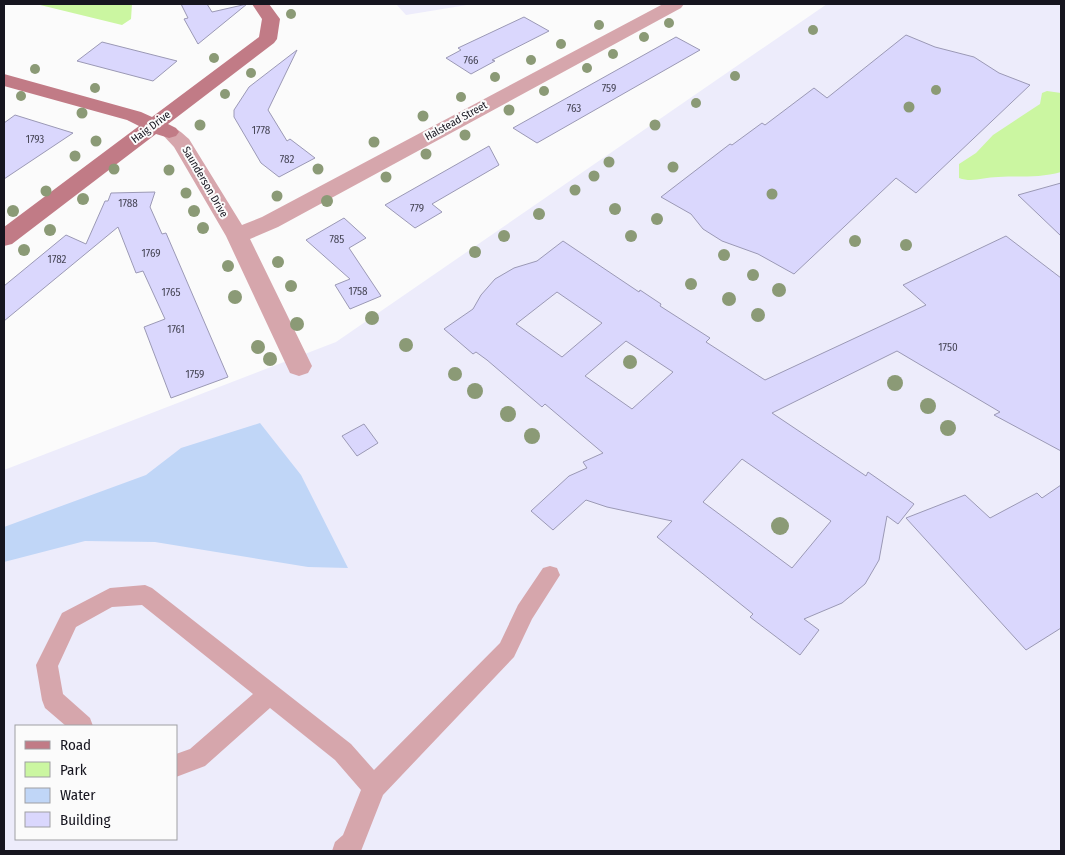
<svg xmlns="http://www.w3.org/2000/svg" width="1065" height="855" viewBox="0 0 1065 855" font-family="'Fira Sans Condensed',sans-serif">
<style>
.built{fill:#edecfb;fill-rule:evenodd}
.green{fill:#cbf6a1}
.water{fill:#c0d6f7}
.building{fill:#dad7fd;stroke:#9b99b5;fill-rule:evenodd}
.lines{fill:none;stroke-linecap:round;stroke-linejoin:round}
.lane{fill:#d6a6ac;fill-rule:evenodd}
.street{fill:#d6a6ac;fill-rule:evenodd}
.secondary{fill:#c17b86;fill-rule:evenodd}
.tree{fill:#8b9a76}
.labels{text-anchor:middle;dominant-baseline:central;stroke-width:4;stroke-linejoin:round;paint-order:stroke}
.number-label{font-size:11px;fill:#474656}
.far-street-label{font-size:11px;fill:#16151f;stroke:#fbfbfb}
</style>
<rect width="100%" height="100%" fill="#fbfbfb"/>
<path class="built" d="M396 4H473L406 15Z
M827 4H1061V851H4V470L336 342ZM16 726H176V839H16Z"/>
<path class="green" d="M36 4H132L131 19 122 25Z
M1047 91 1061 93V172C1040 178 1020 176 998 177 983 177 973 183 959 178V164L976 153 993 135 1040 104 1042 93Z"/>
<path class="water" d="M260 423 301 475 348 568 308 567 155 542 85 541 4 562V527L146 475 181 448Z"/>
<path class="building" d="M181 4H207L212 12 247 4 198 44 184 19 188 18Z
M524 17 549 31 492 60 495 61 471 74 446 58 461 50 458 48Z
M906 35 935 47 974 57 999 73 1030 85 916 193 896 178 794 274 758 254 722 241 703 229 691 214 661 197 730 144 732 145 762 123 765 125 814 88 827 98Z
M676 37 700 50 537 143 513 128Z
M102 42 177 61 153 81 77 61Z
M297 50 268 110 287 141 290 139 315 158 279 177 261 163 234 117V110L249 87Z
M15 115 73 133 4 179V123Z
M489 146 499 165 432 204 442 212 415 228 385 205Z
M1061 183V236L1018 195Z
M155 192 150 207 162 234 166 233 228 377 171 398 144 327 165 319 143 271 136 273 118 227 4 321V286L66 235 86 244 105 201H108L111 193Z
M344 218 366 238 349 248 381 296 350 309 335 285 350 279 306 240Z
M1006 236 1061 278V451L994 415 1000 412 897 351 772 413 866 476 868 472 914 504 898 524 887 516 879 560 865 584 842 603 804 619 819 630 800 655 750 617 753 614 657 537 672 521 607 507 586 500 553 530 531 511 569 476 587 468 583 462 603 453 545 404 542 407 487 360 476 352 473 354 444 329 473 309 481 295 495 279 514 268 537 261 563 241 639 292 640 290 661 304 660 306 710 338 706 342 765 380 926 305 903 285ZM557 292 602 323 562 357 516 324ZM626 341 673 372 632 409 585 376ZM742 459 831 521 792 568 703 502Z
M364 424 378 443 357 456 342 436Z
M1061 485V628L1026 650 906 518 965 495 990 518 1037 493 1042 498Z"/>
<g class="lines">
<path class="lane" d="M550 566 557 568 560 575 532 619 514 657 383 795 361 851H332L335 842 343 835 361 790 335 760 270 708 205 766 176 777V754L190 749 253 694 142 605 112 607 76 627 58 666 63 694 90 718 93 726H66L45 708 42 700 36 665 62 613 110 588 145 585 152 588 351 744 374 770 500 643 518 605 543 568Z"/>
<path class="street" d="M663 4H684L681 8 278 227 250 239 312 366 308 373 299 376 290 373 226 236 174 147 160 132 163 128C175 125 180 131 189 139L242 225 262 217Z"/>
<path class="secondary" d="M252 4H269L280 19 277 39 274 43 168 124 176 128 179 132 176 136 169 138 156 134 12 244 4 246V227L139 126 127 120 4 86V74L141 112 152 117 259 37 262 19Z"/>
</g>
<g class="tree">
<circle cx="291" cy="14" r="5"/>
<circle cx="669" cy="23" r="5"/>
<circle cx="599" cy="25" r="5"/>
<circle cx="813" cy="30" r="5"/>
<circle cx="644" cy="37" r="5"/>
<circle cx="561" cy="44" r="5"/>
<circle cx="613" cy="54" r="5"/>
<circle cx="214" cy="58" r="5"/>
<circle cx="531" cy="60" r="5"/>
<circle cx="587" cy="68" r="5"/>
<circle cx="35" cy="69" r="5"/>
<circle cx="251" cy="73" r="5"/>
<circle cx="735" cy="76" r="5"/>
<circle cx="495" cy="77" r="5"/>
<circle cx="95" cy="88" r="5"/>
<circle cx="936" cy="90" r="5"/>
<circle cx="544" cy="91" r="5"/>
<circle cx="225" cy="94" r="5"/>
<circle cx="21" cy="96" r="5"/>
<circle cx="461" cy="97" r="5"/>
<circle cx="696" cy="103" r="5"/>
<circle cx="909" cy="107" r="5.5"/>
<circle cx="509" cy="110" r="5.5"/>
<circle cx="82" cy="113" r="5.5"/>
<circle cx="423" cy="116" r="5.5"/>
<circle cx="200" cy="125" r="5.5"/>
<circle cx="655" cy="125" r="5.5"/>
<circle cx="465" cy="135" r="5.5"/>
<circle cx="96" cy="141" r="5.5"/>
<circle cx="374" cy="142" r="5.5"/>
<circle cx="426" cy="154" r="5.5"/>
<circle cx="75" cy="156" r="5.5"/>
<circle cx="609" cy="162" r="5.5"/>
<circle cx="673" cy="167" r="5.5"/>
<circle cx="114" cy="169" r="5.5"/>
<circle cx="318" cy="169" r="5.5"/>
<circle cx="169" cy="170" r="5.5"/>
<circle cx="594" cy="176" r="5.5"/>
<circle cx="386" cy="177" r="5.5"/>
<circle cx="575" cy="190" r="5.5"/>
<circle cx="46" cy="191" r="5.5"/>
<circle cx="186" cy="193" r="5.5"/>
<circle cx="772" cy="194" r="5.5"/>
<circle cx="277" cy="196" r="5.5"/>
<circle cx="83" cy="199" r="6"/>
<circle cx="327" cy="201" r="6"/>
<circle cx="615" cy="209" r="6"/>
<circle cx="13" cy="211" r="6"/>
<circle cx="194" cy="211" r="6"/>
<circle cx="539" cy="214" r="6"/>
<circle cx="657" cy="219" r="6"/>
<circle cx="203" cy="228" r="6"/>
<circle cx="50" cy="230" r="6"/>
<circle cx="504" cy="236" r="6"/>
<circle cx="631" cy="236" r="6"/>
<circle cx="855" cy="241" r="6"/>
<circle cx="906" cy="245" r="6"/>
<circle cx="24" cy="250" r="6"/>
<circle cx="475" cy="252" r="6"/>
<circle cx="724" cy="255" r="6"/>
<circle cx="278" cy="262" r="6"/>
<circle cx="228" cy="266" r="6"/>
<circle cx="753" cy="275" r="6"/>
<circle cx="691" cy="284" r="6"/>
<circle cx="291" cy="286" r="6"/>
<circle cx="779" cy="290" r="7"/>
<circle cx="235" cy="297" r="7"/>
<circle cx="729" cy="299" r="7"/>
<circle cx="758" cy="315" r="7"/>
<circle cx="372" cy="318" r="7"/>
<circle cx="297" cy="324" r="7"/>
<circle cx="406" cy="345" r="7"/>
<circle cx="258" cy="347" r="7"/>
<circle cx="270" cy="359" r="7"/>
<circle cx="630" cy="362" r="7"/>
<circle cx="455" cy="374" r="7"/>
<circle cx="895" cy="383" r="8"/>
<circle cx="475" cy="391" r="8"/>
<circle cx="928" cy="406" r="8"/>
<circle cx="508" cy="414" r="8"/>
<circle cx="948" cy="428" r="8"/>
<circle cx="532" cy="436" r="8"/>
<circle cx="780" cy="526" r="9"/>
</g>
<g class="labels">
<g class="number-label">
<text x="471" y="60">766</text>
<text x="609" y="88">759</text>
<text x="574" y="108">763</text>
<text x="261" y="130">1778</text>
<text x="35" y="139">1793</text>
<text x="287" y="159">782</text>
<text x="128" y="203">1788</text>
<text x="417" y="208">779</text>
<text x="337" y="239">785</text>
<text x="151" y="253">1769</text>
<text x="57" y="259">1782</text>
<text x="358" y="291">1758</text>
<text x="171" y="292">1765</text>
<text x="176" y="329">1761</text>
<text x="948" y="347">1750</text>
<text x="195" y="374">1759</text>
</g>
<g class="far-street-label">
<text transform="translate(456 121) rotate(-29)">Halstead Street</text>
<text transform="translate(151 127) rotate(-37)">Haig Drive</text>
<text transform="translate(205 182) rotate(60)">Saunderson Drive</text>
</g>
</g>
<rect width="1065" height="855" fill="none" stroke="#16151f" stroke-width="10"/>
<rect x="15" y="725" width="162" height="115" fill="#fbfbfb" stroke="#9f9fa3"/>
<rect x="25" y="741" width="25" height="8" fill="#c17b86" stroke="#9f9fa3"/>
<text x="60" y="750" font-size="15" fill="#16151f">Road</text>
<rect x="25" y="762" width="25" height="15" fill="#cbf6a1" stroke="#9f9fa3"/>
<text x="60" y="775" font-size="15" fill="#16151f">Park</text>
<rect x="25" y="788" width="25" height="15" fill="#c0d6f7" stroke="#9f9fa3"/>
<text x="60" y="800" font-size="15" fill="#16151f">Water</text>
<rect x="25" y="812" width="25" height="15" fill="#dad7fd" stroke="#9f9fa3"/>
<text x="60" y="825" font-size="15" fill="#16151f">Building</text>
</svg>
